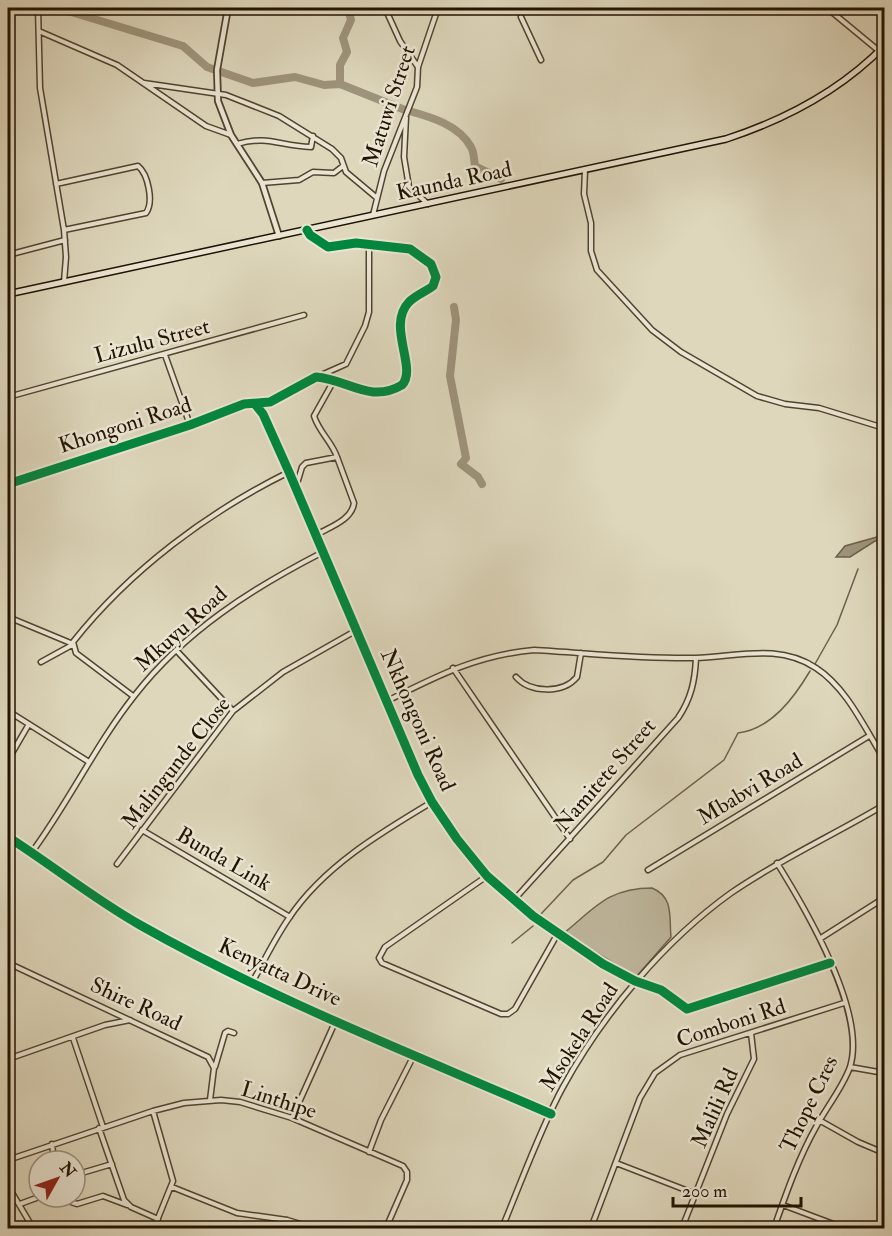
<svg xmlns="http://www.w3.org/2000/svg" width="892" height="1236" viewBox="0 0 892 1236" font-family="'IM FELL Double Pica',serif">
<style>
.green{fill:#beb69c;stroke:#70644e;stroke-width:1.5}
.water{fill:#9e947c;stroke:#6c604a;stroke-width:1.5}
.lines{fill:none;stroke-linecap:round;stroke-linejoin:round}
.stream{stroke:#6c604a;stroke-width:1.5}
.river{stroke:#9e947c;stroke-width:8}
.minor-casing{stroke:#51442f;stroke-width:7}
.tertiary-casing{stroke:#51442f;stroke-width:8}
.secondary-casing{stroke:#221300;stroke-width:8}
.minor{stroke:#eae5d3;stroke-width:4}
.tertiary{stroke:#eae5d3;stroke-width:4.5}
.secondary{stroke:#eae5d3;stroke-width:5}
.cycleway-casing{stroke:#eae5d3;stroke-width:13}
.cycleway{stroke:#00873e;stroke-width:9}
.labels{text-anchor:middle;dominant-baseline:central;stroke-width:5;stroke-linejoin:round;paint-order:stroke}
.street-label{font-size:22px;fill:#221300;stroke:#eae5d3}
</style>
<rect width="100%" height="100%" fill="#ded7bc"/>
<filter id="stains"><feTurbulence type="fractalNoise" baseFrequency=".00333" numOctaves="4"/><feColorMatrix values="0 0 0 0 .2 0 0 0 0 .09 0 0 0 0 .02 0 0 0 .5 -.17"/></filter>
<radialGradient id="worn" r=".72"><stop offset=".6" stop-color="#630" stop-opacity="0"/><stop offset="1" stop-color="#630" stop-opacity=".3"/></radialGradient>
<path class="green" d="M652 888C674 897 669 917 671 937L636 977 564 933C595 908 608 888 652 888Z"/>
<path class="water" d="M884 535V541H875L850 557H836L845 546Z"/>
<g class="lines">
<path class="stream" d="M815 664 837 625 858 569
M541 914 573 880 603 862 626 835 724 760 738 733C771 729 794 698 810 671
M512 943 533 926"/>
<path class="river" d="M58 8 183 46 207 67 253 83 295 77 324 85 340 84 405 110
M340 84V65L347 52 343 38 351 20 348 8
M409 111C431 117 459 125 471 147 474 152 474 160 475 166L501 179
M454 307 456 320 450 376 466 458 461 464 478 477 482 484"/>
<defs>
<path id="minor" d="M38 8 40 88 64 230 66 257 64 282
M385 8 400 41 418 67
M827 8 879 51
M521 17 541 60
M41 32 117 65 206 126 231 135
M144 83 226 95 279 116 332 149 341 158 346 172 377 198
M406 117 404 157 409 187 428 204
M237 144C268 135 280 146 311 147L313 136
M585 170 584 194 591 223V251L597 270 652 330 681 352 757 396 785 404 819 408 884 428
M262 183 299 180 313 172 334 173 343 166
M56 184 138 166C148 174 154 202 146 213L64 230
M373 215 384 171 417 87 418 67 438 8
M8 255 65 240
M165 355 190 425
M319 376 346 364 365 326 369 312V246
M333 382 314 416C319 432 332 442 337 457
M8 397 304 315
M255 404 263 414 289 472 418 775 432 802 457 839 487 876 533 916 603 964 635 981 661 990 687 1009 830 963
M8 484 190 425 244 404 270 402 316 377C347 379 370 404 402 385 418 368 386 326 409 302 416 295 425 292 433 286L436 277 431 264 410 249 356 243 328 247 310 235 307 230
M296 487 302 467 306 463 337 457 354 503C352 520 330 527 316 535
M8 617 73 644
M176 650 233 711
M41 662 72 645
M453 668 570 839
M516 677C530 693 563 694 577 677L581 653
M133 696 76 653 73 642C130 570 208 512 289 472
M387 701C437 676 477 655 534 650 587 653 641 659 695 658 737 657 778 643 816 668 847 688 865 729 884 759
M8 711 89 762
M8 760 29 724
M142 830 290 917
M8 837C52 865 94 899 140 925 271 999 413 1054 551 1114
M32 852C69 802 96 744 135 695 185 631 251 589 323 552
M117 864 233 711 283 672 357 630
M648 870 869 736
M487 876 385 947 379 958 382 963 501 1014H508L515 1009 558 933
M513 901 678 718C691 699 695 681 696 658
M821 938 884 898
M8 963 208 1057 214 1068 210 1100
M252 983C264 961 275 938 289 918 323 867 380 833 432 802
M73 1038 103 1127
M8 1059 105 1025 130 1020
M215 1067 225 1033 228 1031 234 1033
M850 1067 884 1073
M153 1111 173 1181 154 1228
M292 1118 336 1020
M819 1120 858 1142 884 1153
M99 1128 124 1200 131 1207 158 1219
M52 1144 54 1161
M369 1152 381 1120 414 1055
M8 1160 153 1111 184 1103 221 1100 240 1102 292 1118 403 1166 407 1172V1180L386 1228
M616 1163 696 1194
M75 1175 112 1164
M8 1186 33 1228
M172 1187 237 1213 287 1220 314 1228
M69 1197 71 1202 77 1204 103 1196 127 1205
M20 1204 39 1197
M783 1205 844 1228
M283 1228 287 1220
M502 1228C521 1183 540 1129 563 1087 603 1014 664 941 731 893 780 859 834 835 884 805
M591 1228 640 1098 655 1073 680 1055 844 1003
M682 1228 727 1114 754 1059 751 1033
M774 1228C786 1194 798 1159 816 1127 826 1108 843 1087 850 1067 867 1013 805 908 777 863"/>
<path id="tertiary" d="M228 8 217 70 218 101 231 135 262 183 279 236"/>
<path id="secondary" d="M8 294 726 139C784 120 841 90 884 46"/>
</defs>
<use href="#minor" class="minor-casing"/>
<use href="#tertiary" class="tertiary-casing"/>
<use href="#secondary" class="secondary-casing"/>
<use href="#minor" class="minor"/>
<use href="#tertiary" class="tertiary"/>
<use href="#secondary" class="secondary"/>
<defs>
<path id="cycleway" d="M255 404 263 414 289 472 418 775 432 802 457 839 487 876 533 916 603 964 635 981 661 990 687 1009 830 963
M8 484 190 425 244 404 270 402 316 377C347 379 370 404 402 385 418 368 386 326 409 302 416 295 425 292 433 286L436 277 431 264 410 249 356 243 328 247 310 235 307 230
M8 837C52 865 94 899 140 925 271 999 413 1054 551 1114"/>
</defs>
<use href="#cycleway" class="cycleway-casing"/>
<use href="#cycleway" class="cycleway"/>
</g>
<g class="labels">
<g class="street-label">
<text transform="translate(389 106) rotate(-72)">Matuwi Street</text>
<text transform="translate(454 181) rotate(-12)">Kaunda Road</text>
<text transform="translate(152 341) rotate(-15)">Lizulu Street</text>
<text transform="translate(125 425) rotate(-18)">Khongoni Road</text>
<text transform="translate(181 629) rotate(-42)">Mkuyu Road</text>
<text transform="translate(418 720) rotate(66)">Nkhongoni Road</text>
<text transform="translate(176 763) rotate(-52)">Malingunde Close</text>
<text transform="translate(605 775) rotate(-49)">Namitete Street</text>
<text transform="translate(750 789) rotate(-31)">Mbabvi Road</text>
<text transform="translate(224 859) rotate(30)">Bunda Link</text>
<text transform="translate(280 972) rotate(25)">Kenyatta Drive</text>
<text transform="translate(136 1004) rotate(25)">Shire Road</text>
<text transform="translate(731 1023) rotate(-18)">Comboni Rd</text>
<text transform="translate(579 1037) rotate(-57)">Msokela Road</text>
<text transform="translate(279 1100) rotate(18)">Linthipe</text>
<text transform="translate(809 1104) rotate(-64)">Thope Cres</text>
<text transform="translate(715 1108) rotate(-66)">Malili Rd</text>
</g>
</g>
<rect width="892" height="1236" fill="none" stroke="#ded7bc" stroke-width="30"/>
<rect x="9" y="9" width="874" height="1218" fill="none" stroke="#221300" stroke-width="3"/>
<rect x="15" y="15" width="862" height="1206" fill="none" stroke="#221300" stroke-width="1.5"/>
<g transform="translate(57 1179) rotate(50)"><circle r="28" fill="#eae5d3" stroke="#9a917f" stroke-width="1.5"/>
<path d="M0-4.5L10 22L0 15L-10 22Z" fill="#8f2418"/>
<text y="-9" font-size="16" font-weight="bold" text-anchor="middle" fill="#221300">N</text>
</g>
<path d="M673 1197v9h128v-9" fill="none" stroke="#221300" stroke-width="3"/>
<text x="682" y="1197" font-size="18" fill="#221300" stroke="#eae5d3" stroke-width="4.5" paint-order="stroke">200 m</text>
<rect width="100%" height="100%" filter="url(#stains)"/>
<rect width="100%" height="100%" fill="url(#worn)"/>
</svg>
